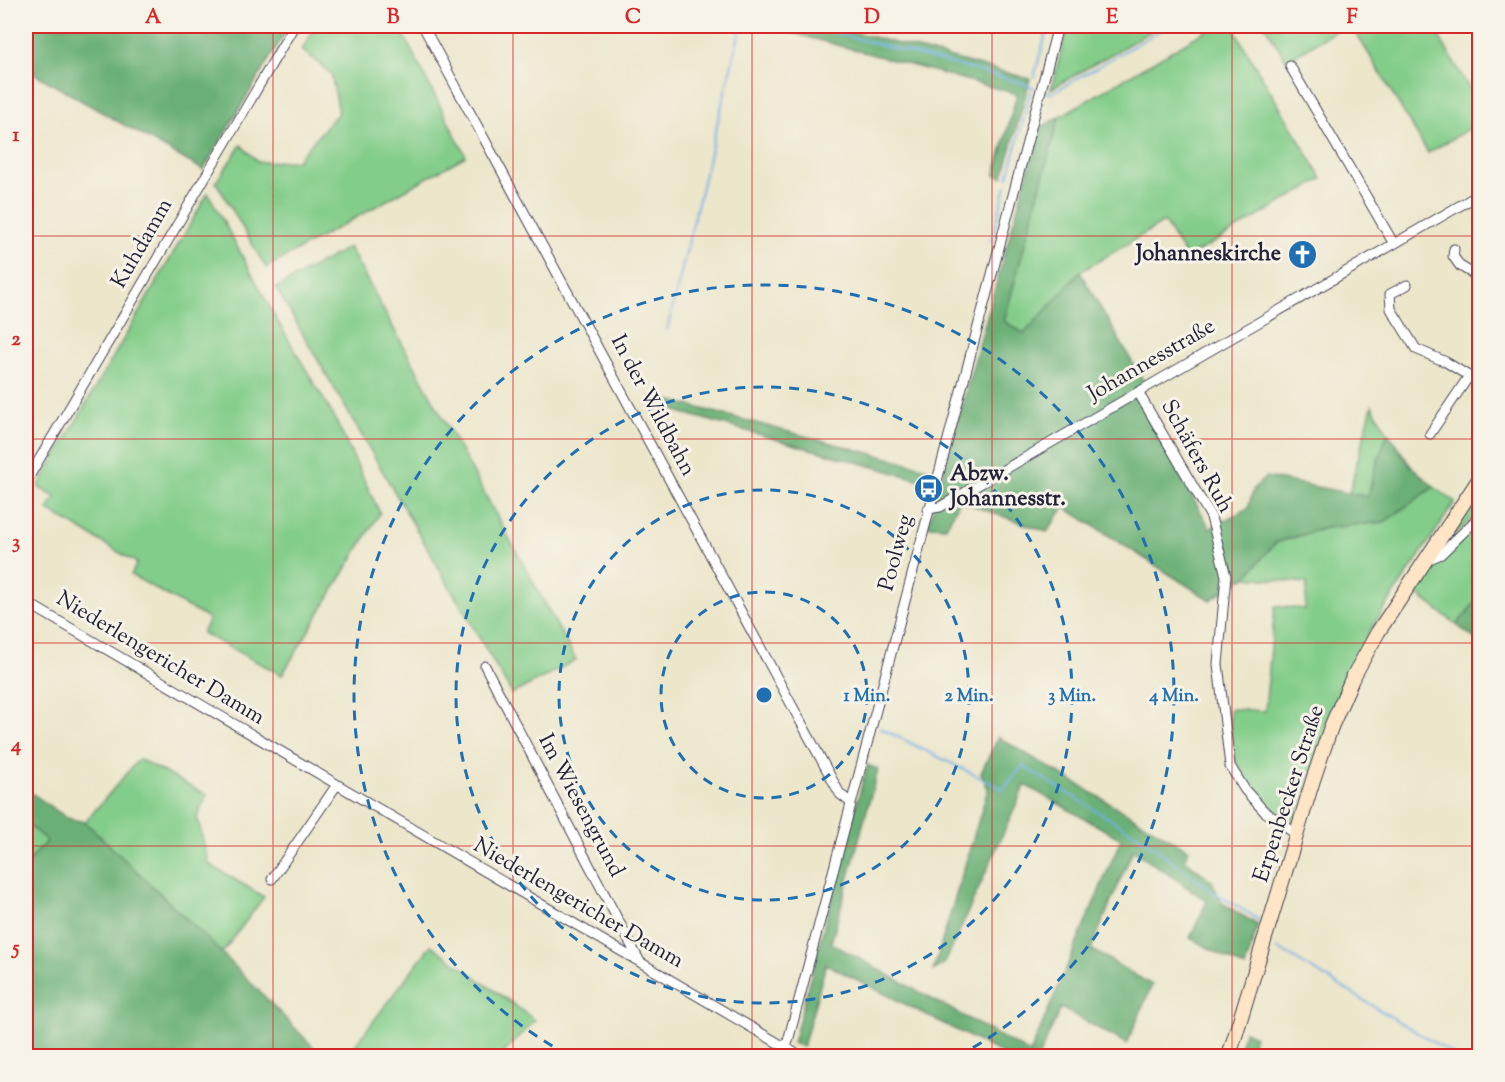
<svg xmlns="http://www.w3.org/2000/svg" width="1505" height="1082" viewBox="0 0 1505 1082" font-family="'Sorts Mill Goudy',serif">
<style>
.green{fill:#83cd8a;stroke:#527862;stroke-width:1.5}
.forest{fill:#6ab076;stroke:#466958;stroke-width:1.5}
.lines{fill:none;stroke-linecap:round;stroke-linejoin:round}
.stream{stroke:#73b0e5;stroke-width:2}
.minor-casing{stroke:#403f51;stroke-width:11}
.secondary-casing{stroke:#403f51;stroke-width:16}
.minor{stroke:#fff;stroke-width:9}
.secondary{stroke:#fde5c5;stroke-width:14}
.grid{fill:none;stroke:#d62828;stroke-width:1.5;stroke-opacity:0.55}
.ring{fill:none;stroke:#1f6fb2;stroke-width:3;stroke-dasharray:10 8}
.labels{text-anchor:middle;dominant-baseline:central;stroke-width:6;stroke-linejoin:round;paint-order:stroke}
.street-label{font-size:22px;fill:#22223b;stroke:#f7f3e8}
.poi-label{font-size:22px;font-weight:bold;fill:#22223b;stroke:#f7f3e8;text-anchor:end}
.centre{fill:#1f6fb2;stroke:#f7f3e8;stroke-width:3}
.ring-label{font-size:18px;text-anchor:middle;font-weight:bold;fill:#1f6fb2;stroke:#f7f3e8;stroke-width:6;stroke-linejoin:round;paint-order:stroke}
.neatline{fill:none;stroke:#d62828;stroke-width:2}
.grid-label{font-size:20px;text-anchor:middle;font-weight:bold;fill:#d62828}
</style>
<rect width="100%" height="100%" fill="#f7f3e8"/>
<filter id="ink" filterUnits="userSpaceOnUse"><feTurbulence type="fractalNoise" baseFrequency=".0167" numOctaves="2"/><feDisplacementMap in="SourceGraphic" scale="12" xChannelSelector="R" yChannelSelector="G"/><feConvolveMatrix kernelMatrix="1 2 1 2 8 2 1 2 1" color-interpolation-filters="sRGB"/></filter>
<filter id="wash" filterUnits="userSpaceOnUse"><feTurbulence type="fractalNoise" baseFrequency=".008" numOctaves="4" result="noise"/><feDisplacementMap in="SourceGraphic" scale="24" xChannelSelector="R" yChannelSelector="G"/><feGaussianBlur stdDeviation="1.35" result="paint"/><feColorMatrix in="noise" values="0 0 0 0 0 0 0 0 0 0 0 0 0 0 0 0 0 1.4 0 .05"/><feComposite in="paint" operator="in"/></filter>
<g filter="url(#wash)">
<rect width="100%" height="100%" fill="#ece6cb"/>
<path class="green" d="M316 26H399L466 156 266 268 216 182 241 145 258 162 296 161 339 112 331 74 302 50Z
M1068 26H1160L1051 89Z
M1214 26H1232L1322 179 1187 258 1164 222 1080 272 1024 334 1004 321 1059 117Z
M1265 26H1344L1289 59 1292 65 1290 66Z
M1352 26H1433L1479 105V123L1428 153Z
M208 193 278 322 333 415 380 513 282 675 202 633 209 619 131 575 137 563 48 510 55 497 38 487Z
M349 247 576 660 512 694 276 288Z
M1372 406 1388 433 1375 469 1368 497 1349 493Z
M1434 487 1455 502 1371 629 1347 677 1293 825C1247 792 1227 768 1230 709L1265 711 1275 606 1305 609 1307 583 1246 577 1275 543 1325 528 1384 522Z
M1479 488V511L1441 550Z
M1479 522V597L1457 625 1412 590 1428 567 1443 558Z
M139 759 207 795 197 817 209 864 264 897 222 953 85 822Z
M26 823 47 841 26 864Z
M431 945 535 1020 501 1056H347Z"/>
<path class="forest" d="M26 26H289L203 170 26 69Z
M767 26H832L1030 79 1003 177 995 175 1017 94Z
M1059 117 1004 321 1024 334 1080 272 1145 384 1139 403 1210 528 1248 508 1254 488 1266 477 1368 497 1375 469 1388 433 1410 465 1434 487 1384 522 1325 528 1275 543 1246 577 1210 600 1064 507 1047 532 960 501 946 527 928 526 1040 128Z
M653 396 927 468 924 481 654 405Z
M1479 597V642L1457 625Z
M998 737 1189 850 1185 860 1212 881 1222 903 1258 925 1245 968 1190 938 1207 901 1133 850 1091 949 1152 985 1127 1044 1061 1008 1039 1056H1007L826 964 803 1047 793 1043 867 765 878 769 831 943 1030 1053 1121 839 1025 785 945 963 933 971 988 789 981 773Z
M26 789 67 818 85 822 222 953 322 1056H26V864L47 841 26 823Z
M1245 1031 1254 1036 1248 1056H1237Z"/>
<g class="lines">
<path class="stream" d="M810 26 1023 83 1034 88
M1034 77 1048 26
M1045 92 1052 93 1168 26
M1008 177 1031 91
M991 241 1006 186
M667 330 741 26
M880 728 1003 789 1023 766 1146 841 1212 891 1261 921
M1277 948 1456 1056"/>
</g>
</g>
<g filter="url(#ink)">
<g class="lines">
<defs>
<path id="minor" d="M423 26 840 794 850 802
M1290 66 1394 244
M1454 249 1453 256 1460 266 1480 278
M1407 285 1390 294 1391 309 1416 349 1446 362 1480 383
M1138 392 1211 517 1226 576 1218 664 1230 766 1245 790 1264 811 1297 835
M1430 434 1469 376
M26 482 294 26
M928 509 940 507 1480 194
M1427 560 1441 554 1480 516
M26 602 800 1056
M485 666 640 962
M272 879 336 786
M784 1056 1058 26"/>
<path id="secondary" d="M1229 1056 1313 780 1331 727 1352 679 1378 632 1480 478"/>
</defs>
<use href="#minor" class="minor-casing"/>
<use href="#secondary" class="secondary-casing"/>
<use href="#minor" class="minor"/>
<use href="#secondary" class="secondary"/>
</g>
</g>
<path class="grid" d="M273 26V1056M513 26V1056M752 26V1056M992 26V1056M1232 26V1056M26 236H1480M26 439H1480M26 643H1480M26 846H1480"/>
<g class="ring">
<circle cx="764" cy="695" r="103"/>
<circle cx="764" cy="695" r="205"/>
<circle cx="764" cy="695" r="308"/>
<path d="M568 1055A410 410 0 1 1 960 1055"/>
</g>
<defs>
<symbol id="church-disc" viewBox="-11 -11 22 22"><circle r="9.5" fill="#1f6fb2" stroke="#f7f3e8"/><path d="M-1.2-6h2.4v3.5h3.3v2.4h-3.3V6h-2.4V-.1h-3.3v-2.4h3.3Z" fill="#fff"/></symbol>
<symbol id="bus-disc" viewBox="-11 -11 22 22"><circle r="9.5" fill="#1f6fb2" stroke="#f7f3e8"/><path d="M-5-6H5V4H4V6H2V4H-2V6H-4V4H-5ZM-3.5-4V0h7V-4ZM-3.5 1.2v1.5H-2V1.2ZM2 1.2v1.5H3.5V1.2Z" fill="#fff"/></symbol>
</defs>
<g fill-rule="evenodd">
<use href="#church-disc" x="1286" y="238" width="33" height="33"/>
<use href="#bus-disc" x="912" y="472" width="33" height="33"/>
</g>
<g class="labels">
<g class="street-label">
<text transform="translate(143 244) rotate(-60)">Kuhdamm</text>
<text transform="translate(1152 361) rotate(-30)">Johannesstraße</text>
<text transform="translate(652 406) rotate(62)">In der Wildbahn</text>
<text transform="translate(1196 457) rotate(61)">Schäfers Ruh</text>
<text transform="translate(897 553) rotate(-75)">Poolweg</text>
<text transform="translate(160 659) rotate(31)">Niederlengericher Damm</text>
<text transform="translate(1290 794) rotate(-72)">Erpenbecker Straße</text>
<text transform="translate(580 806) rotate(62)">Im Wiesengrund</text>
<text transform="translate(578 904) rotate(30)">Niederlengericher Damm</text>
</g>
<g class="poi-label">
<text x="1281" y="255">Johanneskirche</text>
<text x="950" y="475" text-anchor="start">Abzw.<tspan x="950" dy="25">Johannesstr.</tspan></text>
</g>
</g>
<circle cx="764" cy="695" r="9" class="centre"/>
<g class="ring-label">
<text x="867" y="701">1 Min.</text>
<text x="969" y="701">2 Min.</text>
<text x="1072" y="701">3 Min.</text>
<text x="1174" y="701">4 Min.</text>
</g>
<rect width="1505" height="1082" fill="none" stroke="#f7f3e8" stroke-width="66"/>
<rect x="33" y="33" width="1439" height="1016" class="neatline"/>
<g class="grid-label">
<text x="153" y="23">A</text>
<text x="393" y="23">B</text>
<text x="633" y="23">C</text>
<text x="872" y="23">D</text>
<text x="1112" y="23">E</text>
<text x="1352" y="23">F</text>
<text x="16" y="141">1</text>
<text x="16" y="345">2</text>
<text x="16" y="548">3</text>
<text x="16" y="751">4</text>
<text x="16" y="954">5</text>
</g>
</svg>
